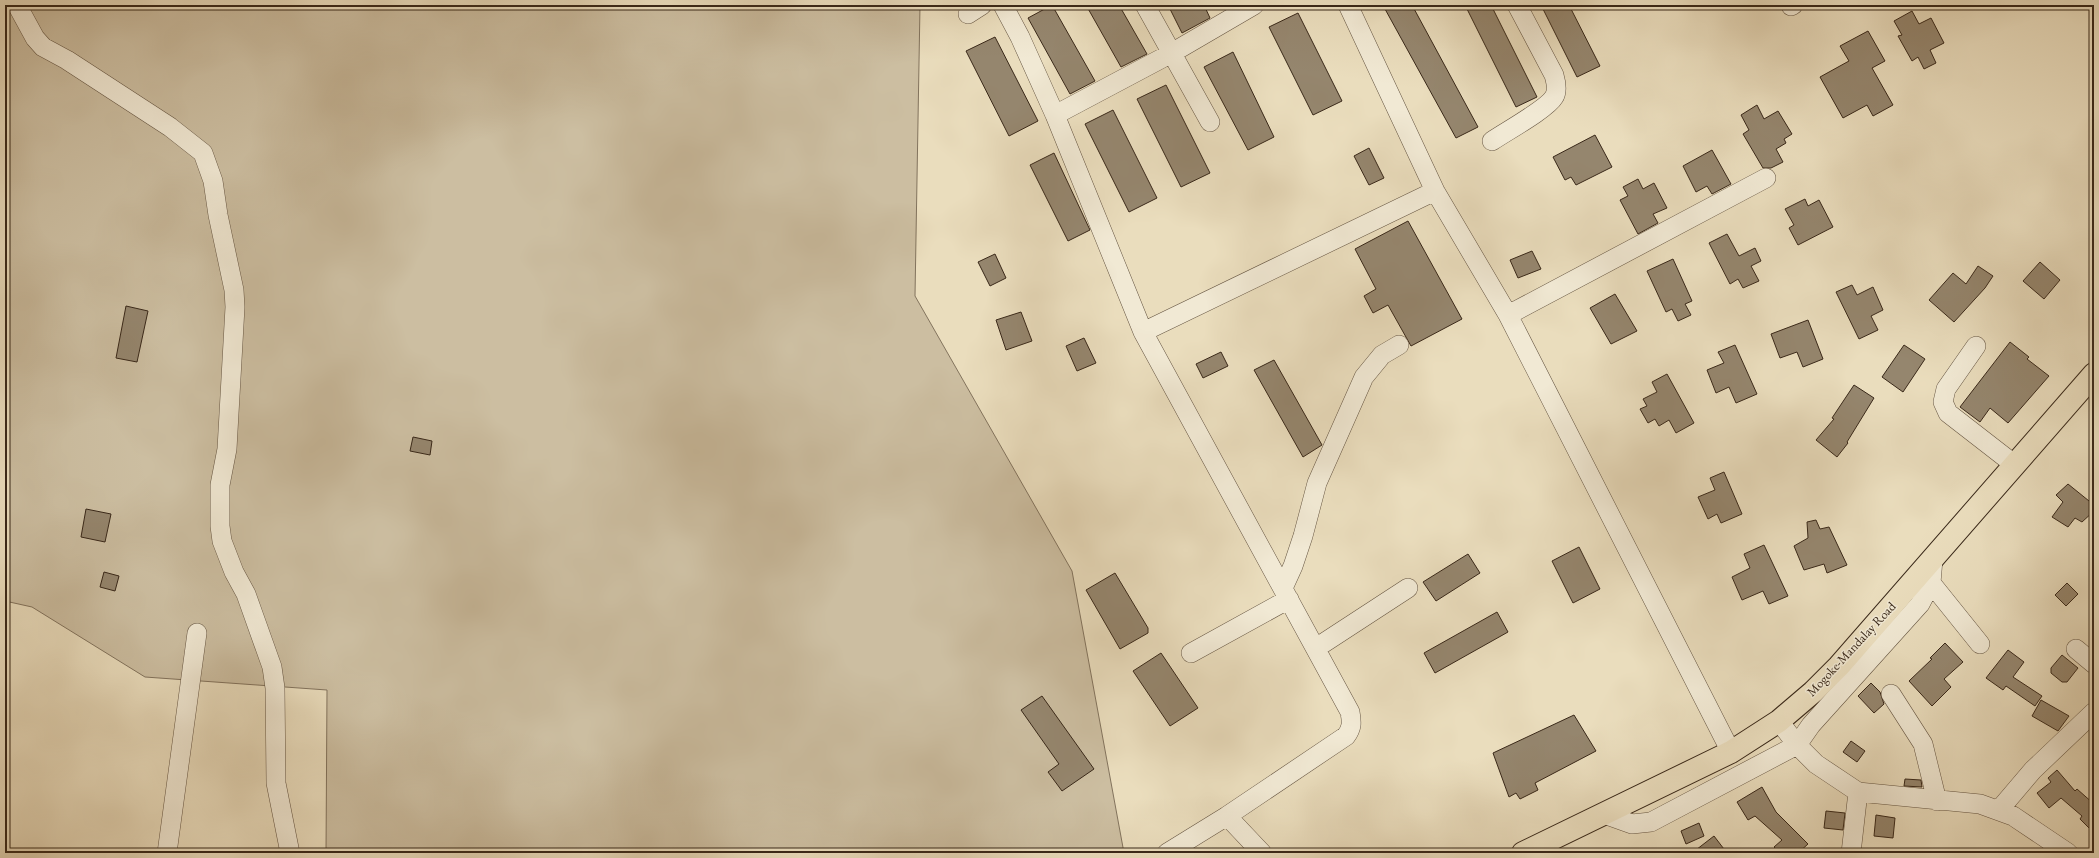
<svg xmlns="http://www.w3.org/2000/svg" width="2099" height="858" viewBox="0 0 2099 858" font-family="'EB Garamond',serif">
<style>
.green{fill:#ccbea1;stroke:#82735d}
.building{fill:#95866e;stroke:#392819}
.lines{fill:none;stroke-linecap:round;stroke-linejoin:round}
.street-casing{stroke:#655542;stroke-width:20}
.highway-casing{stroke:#392819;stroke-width:24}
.street{stroke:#f1e9d4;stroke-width:19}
.highway{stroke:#eaddbd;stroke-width:22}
.labels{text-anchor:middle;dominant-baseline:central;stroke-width:3;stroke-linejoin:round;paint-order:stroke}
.street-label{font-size:13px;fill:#392819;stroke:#f1e9d4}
</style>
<rect width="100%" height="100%" fill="#eaddbd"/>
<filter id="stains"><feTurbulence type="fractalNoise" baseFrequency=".005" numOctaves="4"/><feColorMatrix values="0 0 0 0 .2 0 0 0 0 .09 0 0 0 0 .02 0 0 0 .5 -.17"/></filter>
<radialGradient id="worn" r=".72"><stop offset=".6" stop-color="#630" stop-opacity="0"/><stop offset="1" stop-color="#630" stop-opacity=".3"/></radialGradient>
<path class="green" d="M5 5H920L915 296 1072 571 1124 853H326L327 690 145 677 32 607 5 601Z"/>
<path class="building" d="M1052 5 1095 81 1070 94 1028 18Z
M1086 5H1119L1147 54 1121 67Z
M1168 5H1204L1210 18 1182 33Z
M1394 5H1412L1478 127 1456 138 1385 9Z
M1465 5H1491L1537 97 1516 107Z
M1552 5H1569L1600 66 1577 77 1543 9Z
M1912 11 1919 24 1931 18 1944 43 1930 50 1936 63 1924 69 1918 57 1912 61 1898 36 1902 35 1894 21Z
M1298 13 1342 101 1313 115 1269 27Z
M1868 31 1885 61 1872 68 1893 105 1873 116 1867 105 1843 118 1820 77 1849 61 1840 46Z
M995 37 1038 121 1009 136 966 51Z
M1233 52 1274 137 1248 150 1204 67Z
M1166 85 1210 173 1181 187 1137 99Z
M1757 105 1764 119 1778 111 1792 134 1784 139 1786 143 1776 149 1783 162 1771 168H1763L1743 134 1749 130 1741 115Z
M1113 110 1157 198 1129 212 1085 124Z
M1595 135 1612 167 1576 185 1571 177 1565 180 1553 157Z
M1369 148 1384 178 1369 185 1354 156Z
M1712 150 1731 184 1712 194 1707 186 1696 192 1683 166Z
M1054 153 1090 230 1068 241 1030 165Z
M1638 179 1643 189 1654 183 1667 208 1653 214 1658 223 1638 234 1620 200 1628 196 1623 187Z
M1805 199 1808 206 1819 200 1833 227 1798 245 1789 228 1794 225 1785 209Z
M1408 221 1462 319 1411 346 1388 305 1373 313 1364 296 1376 289 1355 249Z
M1727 234 1739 256 1755 248 1761 261 1751 266 1759 281 1743 288 1738 279 1730 284 1709 243Z
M1532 251 1541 269 1518 278 1510 260Z
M995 254 1006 278 990 286 978 262Z
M1673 259 1692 301 1685 304 1691 315 1678 321 1672 309 1666 312 1647 271Z
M2040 262 2060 280 2044 299 2023 281Z
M1978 266 1993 276 1985 288 1954 322 1929 300 1953 273 1966 284Z
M1852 285 1857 295 1873 287 1883 310 1871 316 1878 330 1859 339 1836 292Z
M1615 294 1637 331 1611 344 1590 308Z
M126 306 148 311 137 362 116 358Z
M1021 312 1032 341 1006 350 996 320Z
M1808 320 1823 359 1803 367 1797 352 1780 358 1771 334Z
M1084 338 1096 363 1077 371 1066 346Z
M2010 342 2029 357 2027 359 2049 376 2008 423 1990 408 1980 422 1960 407Z
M1735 345 1757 394 1736 403 1729 387 1716 393 1707 370 1724 363 1718 352Z
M1904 345 1925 359 1903 392 1882 377Z
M1221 352 1228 366 1203 378 1196 364Z
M1274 360 1322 445 1303 457 1254 370Z
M1667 374 1694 423 1676 433 1669 420 1659 426 1655 419 1648 423 1640 409 1647 406 1643 399 1657 392 1652 382Z
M1854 385 1874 398 1847 442 1848 443 1837 457 1816 440 1834 419 1832 418Z
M413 437 432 441 430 455 410 451Z
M1724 472 1742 514 1721 523 1717 514 1708 519 1698 497 1715 490 1710 478Z
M2068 484 2094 505V511L2082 522 2075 518 2068 527 2052 517 2063 502 2056 495Z
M86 509 111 514 105 542 81 537Z
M1816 520 1820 529 1829 527 1847 565 1827 573 1824 564 1804 570 1794 546 1808 538 1807 522Z
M1764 545 1788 596 1769 604 1763 591 1742 600 1732 577 1750 568 1744 554Z
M1579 547 1600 589 1573 603 1552 561Z
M1468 554 1480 573 1436 601 1423 582Z
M104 572 119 576 115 591 100 587Z
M1115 573 1148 628V633L1120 649 1086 590Z
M2067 583 2078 594 2066 606 2055 595Z
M1497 612 1508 632 1435 673 1424 653Z
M1945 643 1963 662 1944 679 1951 687 1932 706 1909 681 1932 659 1930 658Z
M2008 650 2024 662 2013 677 2042 696 2035 706 2006 686 2003 690 1986 678Z
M1161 653 1198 708 1170 726 1133 671Z
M2062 655 2078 668 2067 682H2062L2051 673V668Z
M1871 683 1880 692 1884 704 1874 713 1858 696Z
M1042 696 1094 769 1062 791 1048 772 1059 764 1021 710Z
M2041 700 2069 716 2058 731 2032 716Z
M1574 715 1596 751 1535 783 1538 790 1520 799 1516 793 1509 797 1493 753Z
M1851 741 1865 751 1857 762 1843 752Z
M2057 770 2075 791 2077 789 2094 804V833L2080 819 2082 816 2061 798 2049 808 2037 793 2051 782 2048 778Z
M1905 779 1921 780 1922 787 1904 786Z
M1762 787 1776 812 1808 844 1798 853H1780L1774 847 1782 840 1755 816 1748 820 1737 802Z
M1826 811 1845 813 1843 830 1824 828Z
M1876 815 1895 818 1893 838 1874 836Z
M1699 823 1704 836 1686 844 1681 831Z
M1714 836 1727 853H1692Z"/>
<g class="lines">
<defs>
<path id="street" d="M17 5 35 38 43 47 67 60 170 127 203 153 213 181 218 215 234 290 235 307 227 449 220 485V526L222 541 234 572 246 594 272 667 275 688 276 783 290 853
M1003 5 1020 37 1055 115 1143 332 1350 712C1352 723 1352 728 1346 736L1227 816 1262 853
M1145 5 1210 122
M1348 5 1435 191 1508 315 1731 752
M1791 6 1793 5
M968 14 982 5
M1055 115 1170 54 1254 5
M1492 141C1505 132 1547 109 1554 97 1558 91 1556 82 1554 75L1517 5
M1508 315 1766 178
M1143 332 1435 191
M1976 346 1946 389 1943 402 1948 413 2015 465
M1931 583 1980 644
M1283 588 1293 566 1303 536 1317 483 1364 377 1382 355 1399 345
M1316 648 1408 588
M2076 649 2094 664
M1191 653 1289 599
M1891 694 1923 744 1937 801
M1779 721 1797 745 1816 764 1858 792 1851 853
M1858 792 1980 804 2013 816 2068 853
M1999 810 2033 770 2094 712
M1604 814 1632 824 1651 822 1797 745 1811 725 1920 604 1931 583 1933 559
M167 853 197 633
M1167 853 1227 816"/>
<path id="highway" d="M1523 853 1731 752 1779 721 1813 692 1839 666 2094 374"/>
</defs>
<use href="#street" class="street-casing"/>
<use href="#highway" class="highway-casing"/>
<use href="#street" class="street"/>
<use href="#highway" class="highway"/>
</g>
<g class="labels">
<g class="street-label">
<text transform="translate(1851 649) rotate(-47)">Mogoke-Mandalay Road</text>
</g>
</g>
<rect width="2099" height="858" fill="none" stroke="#eaddbd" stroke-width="20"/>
<rect x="6" y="6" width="2087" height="846" fill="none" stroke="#392819" stroke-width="2"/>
<rect x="10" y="10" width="2079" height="838" fill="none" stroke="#392819"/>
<rect width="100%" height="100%" filter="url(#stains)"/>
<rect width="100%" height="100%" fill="url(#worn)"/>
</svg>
